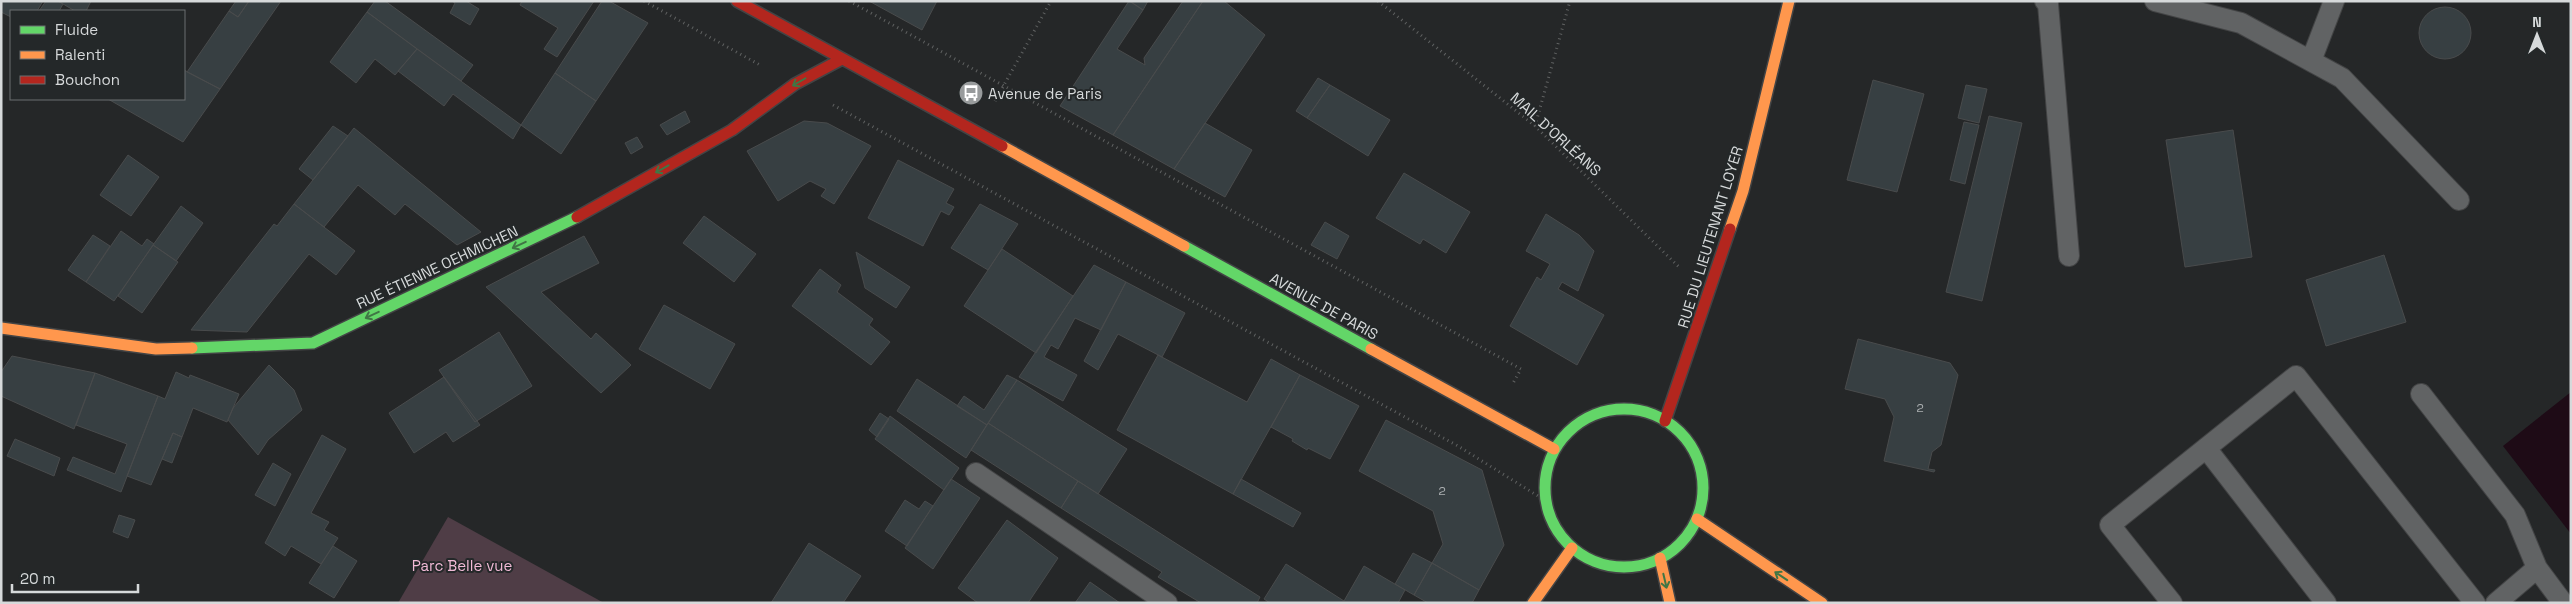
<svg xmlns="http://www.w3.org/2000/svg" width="2572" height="604" viewBox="0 0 2572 604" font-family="'Space Grotesk',sans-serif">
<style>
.green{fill:#4f3d46}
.water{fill:#1e0b16}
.building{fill:#373f42;stroke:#494b4c}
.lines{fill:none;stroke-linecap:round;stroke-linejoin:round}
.lane-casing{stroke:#434445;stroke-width:22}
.fast-casing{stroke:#434445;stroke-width:14}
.slow-casing{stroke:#434445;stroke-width:14}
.jam-casing{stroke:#434445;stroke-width:14}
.path{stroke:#606262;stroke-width:3;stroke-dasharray:1 4;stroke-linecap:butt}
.lane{stroke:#616364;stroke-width:20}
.fast{stroke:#63d668;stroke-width:11}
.slow{stroke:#ff974d;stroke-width:11}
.jam{stroke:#b3261e;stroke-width:11}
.oneway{stroke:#407645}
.labels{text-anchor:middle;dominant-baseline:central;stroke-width:4;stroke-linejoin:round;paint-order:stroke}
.number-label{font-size:12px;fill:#aeb2b4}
.poi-label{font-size:15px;fill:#d6d9da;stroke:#242829;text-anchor:start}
.street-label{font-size:15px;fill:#d6d9da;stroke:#242829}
.park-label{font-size:15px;fill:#f1bad6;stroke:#242829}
</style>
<rect width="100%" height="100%" fill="#252728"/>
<path class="green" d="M448 517 604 603H398Z"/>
<path class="water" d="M2571 392V534L2503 446Z"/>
<path class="building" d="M3 1H43L37 11H11V17L1 12Z
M46 1H58L63 4 59 11H39Z
M58 1H91L86 11H75Z
M236 1H249L238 17 229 11Z
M249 1H281L220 89 187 72 229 11 238 17Z
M375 1H385L473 65 461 81 367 12Z
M452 1H466L479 9 470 25 450 13 455 3Z
M522 1H594L557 57 544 49 558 28 520 5Z
M602 1H609L648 23 596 101 555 73Z
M869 1H937L922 30Z
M1129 1 1143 10 1117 49 1145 65 1144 58 1183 1H1203L1113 135 1060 106Z
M1130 1H1148L1143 10Z
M1203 1H1224L1265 35 1174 169 1113 135Z
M2419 33a26 26 0 1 1 52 0a26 26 0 1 1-52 0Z
M367 12 417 49 395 75 375 59 356 83 330 62Z
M417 49 521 125 513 139 453 94 444 106 398 71Z
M184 70 220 89 183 142 108 99H184Z
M555 73 596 101 561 154 521 125Z
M1318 78 1330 85 1307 118 1296 111Z
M1873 80 1924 94 1897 192 1847 180Z
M1330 85 1390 120 1368 156 1307 118Z
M1966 85 1987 89 1979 123 1958 118Z
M685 111 690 122 667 135 660 125Z
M1989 116 2022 123 1982 301 1946 292Z
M804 121 827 123 871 146 834 204 821 196 826 189 810 181 778 201 747 151Z
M1964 122 1979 125 1965 184 1950 180Z
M1205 123 1252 150 1225 197 1174 169Z
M333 126 348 136 313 180 299 169Z
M354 128 481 232 457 245 405 204 395 215 358 185 324 227 294 204Z
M2233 130 2252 257 2185 267 2166 140Z
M637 137 643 147 631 154 625 143Z
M128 155 159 177 131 216 100 195Z
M898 160 954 189 946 203 954 207 949 215 941 211 923 246 868 218Z
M1404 173 1470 212 1446 253 1423 239 1420 244 1376 218Z
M294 204 355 251 336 275 309 254 247 332 191 330 274 224 277 226Z
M980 204 1018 224 988 270 951 248Z
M181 206 203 223 176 261 153 245Z
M1546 214 1579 235 1594 251 1578 291 1562 282 1558 289 1604 315 1577 365 1510 326 1537 277 1541 280 1550 264 1526 251Z
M704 216 756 254 734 282 683 243Z
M1325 222 1349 236 1337 259 1311 245Z
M121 231 142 246 147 239 154 244 114 301 86 282Z
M93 235 110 246 86 282 68 270Z
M584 236 599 263 541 292 591 339 596 333 631 365 601 393 486 287Z
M153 245 178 262 142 313 118 296Z
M1002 249 1073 296 1036 353 964 306Z
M856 252 910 287 896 308 865 288Z
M2384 255 2406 322 2326 346 2306 280Z
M1094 265 1126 282 1101 330 1075 318 1058 349 1051 345 1044 357 1077 375 1063 401 1019 377Z
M820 269 841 285 837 292 873 319 869 325 890 342 871 365 792 306Z
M1126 282 1185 313 1162 357 1118 334 1098 370 1084 361Z
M664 305 735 344 710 389 639 349Z
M499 332 532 386 475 422 439 370Z
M1858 339 1950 363 1958 375 1941 445 1932 452 1928 469 1935 470 1934 472 1884 461 1894 417 1885 399 1845 389Z
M1158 355 1247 402 1271 359 1300 375 1233 494 1117 430Z
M12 356 95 373 74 429 1 396V372Z
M269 365 294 390 302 410 268 440 258 455 228 420 233 408Z
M176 372 189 378 190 375 239 394 227 422 193 408 182 437 173 433 151 485 127 476 158 396 165 399Z
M95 373 158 396 121 492 67 470 73 457 115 474 127 444 76 425Z
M1007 375 1017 380 987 425 957 406 964 396 984 410Z
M1300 375 1359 406 1330 459 1308 448 1307 450 1292 441 1293 439 1271 427Z
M444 377 480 425 453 442 446 432 414 453 389 413Z
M917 379 987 425 966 458 897 411Z
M1017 380 1127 449 1098 494 988 423Z
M880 413 889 419 877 437 869 430Z
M890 416 959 468 944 490 875 439Z
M1386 420 1482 470 1504 545 1479 590 1432 563 1443 544 1433 511 1359 471Z
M988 423 1078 481 1061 508 971 450Z
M173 433 182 437 172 463 162 459Z
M322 435 346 449 311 513 329 522 324 530 338 538 321 564 291 546 285 556 265 543Z
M15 439 60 458 54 476 7 456Z
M273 463 291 474 275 506 255 495Z
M951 479 980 498 933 569 905 548Z
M1241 479 1301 513 1293 527 1233 494Z
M1078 481 1260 597 1257 603H1201L1158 577 1162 572 1061 508Z
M905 500 919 509 925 501 933 506 907 546 885 531Z
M119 515 135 520 128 538 113 532Z
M1007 520 1058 558 1028 603H978L958 588Z
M809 543 861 576 843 603H771Z
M333 546 357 561 334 598 309 583Z
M1413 553 1432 563 1414 595 1395 584Z
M1432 563 1479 590 1472 603H1428L1414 595Z
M1286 564 1344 601 1364 566 1405 590 1398 603H1270L1264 599Z
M1090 582 1120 603H1075Z"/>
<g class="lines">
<defs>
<path id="lane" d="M2045 1 2048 4 2069 256
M2155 1 2241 23 2342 78 2459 200
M2311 61 2334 1
M2421 394 2515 515 2537 568 2496 603
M2206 448 2326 603
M976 473 1167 603
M2537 568 2563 603
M2172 603 2110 525 2296 376 2475 603"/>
<path id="fast" d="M1184 246 1371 349
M192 348 313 343 577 217
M1545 488a79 79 0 1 1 158 0a79 79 0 1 1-158 0Z"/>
<path id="slow" d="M1002 146 1184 246
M1730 229 1743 191 1789 1
M1 328 156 349 192 348
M1371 349 1554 449
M1697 519 1822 603
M1660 558 1670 603
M1533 603 1572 548"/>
<path id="jam" d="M737 1 1002 146
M577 217 732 130 795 84 842 59
M1665 421 1730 229"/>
</defs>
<use href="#lane" class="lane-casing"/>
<use href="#fast" class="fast-casing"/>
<use href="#slow" class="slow-casing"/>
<use href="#jam" class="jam-casing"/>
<path class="path" d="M644 1 760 65
M849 1 1521 369 1512 385
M1378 1 1535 126 1679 267
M995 101 1051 1
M833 105 1458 446 1546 501
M1535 126 1570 1"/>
<use href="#lane" class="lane"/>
<use href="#fast" class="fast"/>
<use href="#slow" class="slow"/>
<use href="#jam" class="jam"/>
</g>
<defs><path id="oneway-shaft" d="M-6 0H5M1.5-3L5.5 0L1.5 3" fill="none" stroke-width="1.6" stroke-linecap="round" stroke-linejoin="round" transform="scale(1.25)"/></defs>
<g class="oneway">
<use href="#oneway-shaft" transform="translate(799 82) rotate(150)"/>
<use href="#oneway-shaft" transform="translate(662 169) rotate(151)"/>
<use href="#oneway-shaft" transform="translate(519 245) rotate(155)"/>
<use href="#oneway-shaft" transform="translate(372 315) rotate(155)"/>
<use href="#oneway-shaft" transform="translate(1781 576) rotate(-146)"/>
<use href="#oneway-shaft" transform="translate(1665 581) rotate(77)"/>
</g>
<defs>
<symbol id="bus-disc" viewBox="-11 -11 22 22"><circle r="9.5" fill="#989b9c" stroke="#242829"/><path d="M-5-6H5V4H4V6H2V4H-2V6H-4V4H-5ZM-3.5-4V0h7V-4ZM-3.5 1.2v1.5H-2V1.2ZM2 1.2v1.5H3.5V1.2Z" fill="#fff"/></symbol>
</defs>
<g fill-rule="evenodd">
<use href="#bus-disc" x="957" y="79" width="28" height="28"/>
</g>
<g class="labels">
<g class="number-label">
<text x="1920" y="408">2</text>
<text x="1442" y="491">2</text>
</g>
<g class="poi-label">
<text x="988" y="93">Avenue de Paris</text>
</g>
<g class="street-label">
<text transform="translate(1556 134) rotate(42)">MAIL D'ORLÉANS</text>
<text transform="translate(1710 237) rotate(-73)">RUE DU LIEUTENANT LOYER</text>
<text transform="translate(437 267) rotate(-25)">RUE ÉTIENNE OEHMICHEN</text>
<text transform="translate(1324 306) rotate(29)">AVENUE DE PARIS</text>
</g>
<g class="park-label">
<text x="462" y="565">Parc Belle vue</text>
</g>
</g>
<rect width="2572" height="604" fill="none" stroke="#d6d9da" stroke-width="5"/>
<rect x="10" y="10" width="175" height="90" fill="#242829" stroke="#6b6f70"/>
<rect x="20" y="26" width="25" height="8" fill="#63d668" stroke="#6b6f70"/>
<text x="55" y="35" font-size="15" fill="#d6d9da">Fluide</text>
<rect x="20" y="51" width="25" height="8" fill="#ff974d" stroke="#6b6f70"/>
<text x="55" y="60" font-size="15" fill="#d6d9da">Ralenti</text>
<rect x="20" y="76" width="25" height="8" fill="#b3261e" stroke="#6b6f70"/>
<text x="55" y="85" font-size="15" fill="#d6d9da">Bouchon</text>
<g transform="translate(2537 35)" stroke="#242829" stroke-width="4" paint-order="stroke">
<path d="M0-4L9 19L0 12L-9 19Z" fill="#d6d9da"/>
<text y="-8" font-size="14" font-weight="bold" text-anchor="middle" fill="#d6d9da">N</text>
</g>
<path d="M12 584v8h126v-8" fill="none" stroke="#d6d9da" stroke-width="2.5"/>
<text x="20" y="584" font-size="15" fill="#d6d9da" stroke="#242829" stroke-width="4" paint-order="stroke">20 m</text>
</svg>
